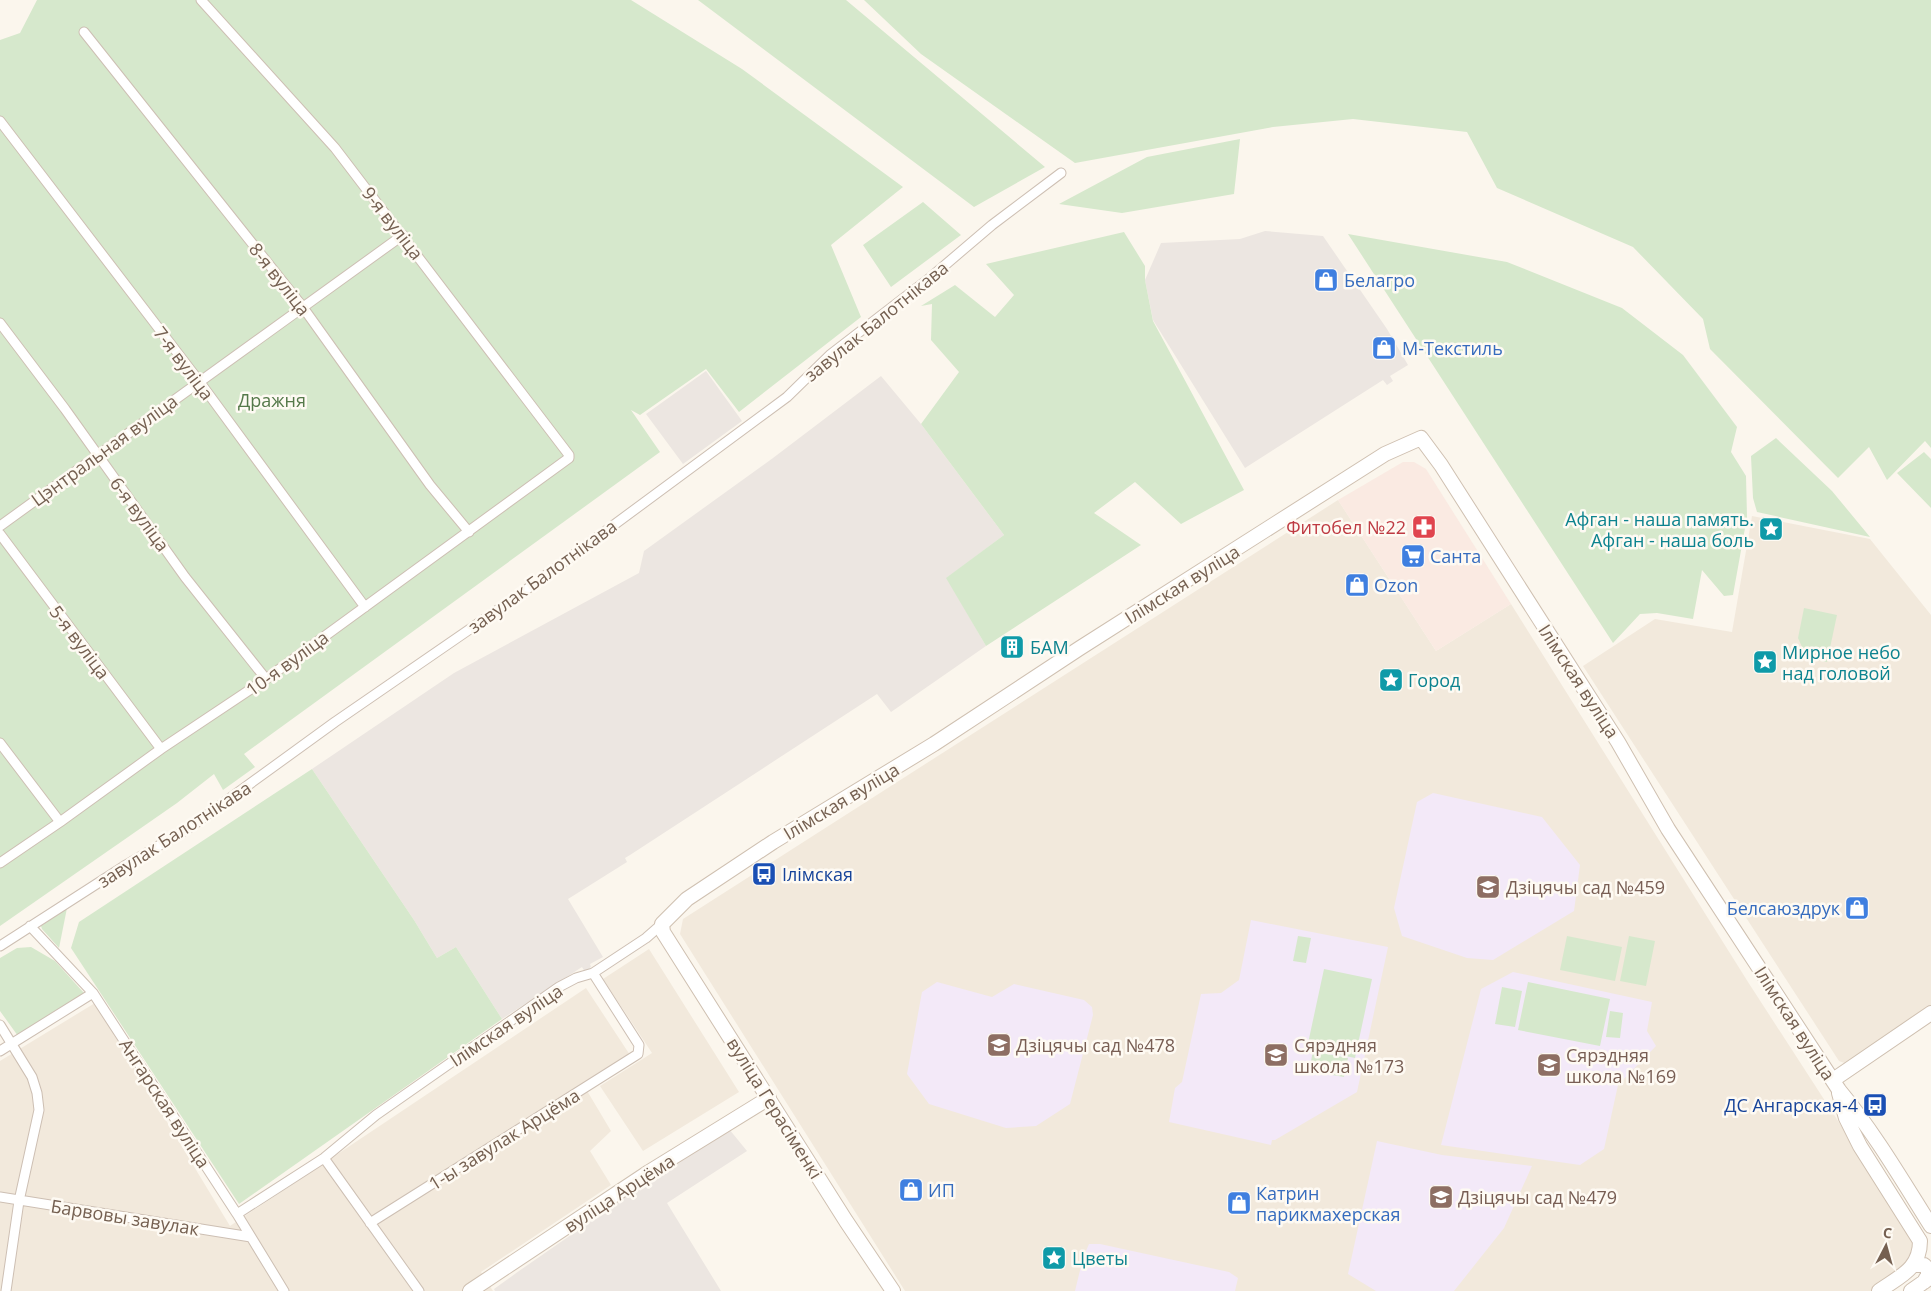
<svg xmlns="http://www.w3.org/2000/svg" width="1931" height="1291" viewBox="0 0 1931 1291" font-family="'Open Sans',sans-serif">
<style>
.residential{fill:#f2e9dc}
.commercial{fill:#faeae2}
.industrial{fill:#ece6e1}
.education{fill:#f3e9f8}
.green{fill:#d6e8cc}
.lines{fill:none;stroke-linecap:round;stroke-linejoin:round}
.street-casing{stroke:#cdbfb3;stroke-width:11}
.secondary-casing{stroke:#cfc0b1;stroke-width:16}
.street{stroke:#fff;stroke-width:9}
.secondary{stroke:#fff;stroke-width:14}
.labels{text-anchor:middle;dominant-baseline:central;stroke-width:5;stroke-linejoin:round;paint-order:stroke}
.street-label{font-size:18px;fill:#756051;stroke:#fefaf3}
.shop-label{font-size:18px;fill:#366cbe;stroke:#fefaf3;text-anchor:start}
.park-label{font-size:18px;fill:#55794a;stroke:#fefaf3}
.culture-label{font-size:18px;fill:#0d838f;stroke:#fefaf3;text-anchor:start}
.health-label{font-size:18px;fill:#be3a42;stroke:#fefaf3;text-anchor:end}
.transit-label{font-size:18px;fill:#164399;stroke:#fefaf3;text-anchor:start}
.education-label{font-size:18px;fill:#785e54;stroke:#fefaf3;text-anchor:start}
</style>
<rect width="100%" height="100%" fill="#fbf6ed"/>
<path class="residential" d="M1338 500 1436 651 1511 604 1748 982 1915 1240 1912 1263 1874 1291H905L680 934 683 919Z
M1752 516 1870 539 1931 615V1009L1847 1064 1839 1061 1583 666 1655 619 1732 632Z
M649 949 739 1092 643 1151 600 1086 652 1053 603 979Z
M586 988 630 1055 583 1084 611 1131 590 1151 611 1185 481 1272 493 1291H0V1061L95 1003 230 1226Z"/>
<path class="commercial" d="M1403 462H1414L1426 469 1511 604 1436 651 1338 500Z"/>
<path class="industrial" d="M1265 231 1323 236 1387 329 1408 365 1390 376 1393 381 1387 385 1383 380 1245 468 1153 320 1145 280 1161 243 1240 239Z
M706 371 742 421 683 464 646 414Z
M881 376 921 424 1004 535 947 578 986 646 891 712 877 694 630 855 625 858 627 862 568 899 603 957 590 964 591 967 585 972 582 967 502 1019 456 947 437 958 414 920 312 769 454 673 639 573 644 551 773 458Z
M729 1129 747 1151 667 1203 721 1291H495L494 1289 519 1271 630 1194Z"/>
<path class="education" d="M1433 793 1542 817 1580 865 1574 911 1493 960 1467 958 1402 936 1394 908 1417 802Z
M1251 920 1388 947 1357 1092 1275 1140H1272L1271 1145 1169 1122 1175 1088 1182 1082 1201 994 1221 993 1239 980Z
M1513 972 1652 1002 1647 1031 1656 1046 1618 1085 1604 1149 1580 1165 1441 1145 1481 989Z
M937 982 992 997 1014 984 1084 1000 1092 1007 1093 1015 1070 1104 1036 1126 1006 1128 929 1104 907 1074 922 992Z
M1377 1141 1442 1155 1532 1166 1504 1228 1454 1291H1376L1348 1274Z
M1089 1244H1100L1229 1272 1238 1278 1235 1291H1075L1083 1258Z"/>
<path class="green" d="M37 0H631L742 69 903 187 831 245 861 317 739 412 706 369 640 415 631 410 660 452 244 754 255 767 223 790 214 774 177 803 0 926V40L20 33Z
M698 0H846L1045 167 974 207Z
M864 0H1931V448L1925 441 1887 480 1869 447 1838 478 1710 349 1703 319 1633 247 1497 188 1467 132 1353 119 1273 127 1075 163 921 54Z
M1240 139 1234 194 1122 213 1059 204 1147 157Z
M923 202 961 235 891 287 863 245Z
M1124 232 1145 266V280L1153 321 1244 490 1181 524 1135 482 1094 513 1141 545 986 646 946 578 1004 535 921 424 959 372 931 340 932 304 921 306 955 285 995 317 1014 295 986 264Z
M1348 234 1507 262 1622 308 1683 355 1737 427 1731 452 1746 476 1747 517 1733 595 1724 596 1702 570 1693 619 1657 613 1640 614 1613 643Z
M1776 438 1832 491 1870 537 1757 512 1753 498 1751 456Z
M1924 452 1931 459V508L1897 473Z
M1804 608 1837 615 1827 662 1807 658 1798 638Z
M312 769 414 920 437 958 456 947 502 1019 239 1204 71 948 79 922Z
M67 908 59 948 42 929 41 926Z
M1298 936 1311 938 1306 963 1293 961Z
M1567 936 1622 947 1615 981 1560 970Z
M1629 936 1655 941 1646 986 1620 981Z
M31 947 55 961 84 993 18 1036 0 1011V958L17 948Z
M1324 969 1372 979 1355 1058 1307 1048Z
M1528 982 1610 999 1600 1046 1518 1030Z
M1502 987 1522 991 1515 1027 1495 1024Z
M1610 1011 1623 1013 1620 1038 1606 1037Z
M1313 1051 1348 1058 1344 1077 1309 1071Z"/>
<g class="lines">
<defs>
<path id="street" d="M84 32 302 306 430 485 469 532
M0 121 199 381 365 607
M0 323 65 409 185 577 266 679
M0 526 403 235
M0 534 161 749
M0 743 60 822
M0 863 60 822 161 749 266 679 569 458V455L335 148 201 0
M30 926 93 993 237 1214 284 1291
M0 946 126 865 189 828 335 722 515 598 787 397 831 354 931 277 992 225 1061 173
M0 1025 32 1077 37 1093 39 1110 19 1201 6 1291
M0 1051 93 993
M324 1158 419 1291
M0 1197 251 1237
M237 1214 324 1158 376 1115 559 987 576 978 593 973 646 938 662 924
M370 1223 638 1054 639 1045 593 973"/>
<path id="secondary" d="M1833 1080 1931 1013
M1839 1093 1846 1118 1860 1146 1920 1241C1920 1269 1900 1276 1879 1291
M1914 1265H1924L1928 1269V1275L1924 1282
M470 1291 649 1172 769 1098
M893 1291 846 1221 663 932 662 924 687 899 773 842 934 744 1080 648 1385 454 1421 438 1441 465 1618 742 1668 829 1839 1090C1874 1132 1902 1180 1931 1226
M1911 1291 1931 1277"/>
</defs>
<use href="#street" class="street-casing"/>
<use href="#secondary" class="secondary-casing"/>
<use href="#street" class="street"/>
<use href="#secondary" class="secondary"/>
</g>
<defs>
<symbol id="shop-square" viewBox="-11 -11 22 22"><rect x="-9" y="-9" width="18" height="18" rx="4" fill="#3f7fe0" stroke="#fefaf3"/><path d="M-5-2.5h2.3a2.7 3.5 0 0 1 5.4 0H5L5.5 6h-11ZM-1.5-2.5h3a1.5 2.3 0 0 0-3 0Z" fill="#fff"/></symbol>
<symbol id="pharmacy-square" viewBox="-11 -11 22 22"><rect x="-9" y="-9" width="18" height="18" rx="4" fill="#e0444e" stroke="#fefaf3"/><path d="M-2-6h4v4h4v4h-4v4h-4v-4h-4v-4h4Z" fill="#fff"/></symbol>
<symbol id="sight-square" viewBox="-11 -11 22 22"><rect x="-9" y="-9" width="18" height="18" rx="4" fill="#0f9aa8" stroke="#fefaf3"/><path d="M0-6L1.8-2.2L6-1.7L2.9 1.2L3.7 5.4L0 3.3L-3.7 5.4L-2.9 1.2L-6-1.7L-1.8-2.2Z" fill="#fff"/></symbol>
<symbol id="supermarket-square" viewBox="-11 -11 22 22"><rect x="-9" y="-9" width="18" height="18" rx="4" fill="#3f7fe0" stroke="#fefaf3"/><path d="M-6-5.5h2.5l.6 2H6L4.5 2H-2.5L-4.4-4H-6ZM-1.5 3.2a1.3 1.3 0 1 0 .1 0ZM3 3.2a1.3 1.3 0 1 0 .1 0Z" fill="#fff"/></symbol>
<symbol id="building-square" viewBox="-11 -11 22 22"><rect x="-9" y="-9" width="18" height="18" rx="4" fill="#0f9aa8" stroke="#fefaf3"/><path d="M-4-6H4V6H1V3H-1V6H-4ZM-2.5-4.3h1.7v1.8h-1.7ZM.8-4.3h1.7v1.8H.8ZM-2.5-1h1.7V.8h-1.7ZM.8-1h1.7V.8H.8Z" fill="#fff"/></symbol>
<symbol id="bus-square" viewBox="-11 -11 22 22"><rect x="-9" y="-9" width="18" height="18" rx="4" fill="#1a4fb4" stroke="#fefaf3"/><path d="M-5-6H5V4H4V6H2V4H-2V6H-4V4H-5ZM-3.5-4V0h7V-4ZM-3.5 1.2v1.5H-2V1.2ZM2 1.2v1.5H3.5V1.2Z" fill="#fff"/></symbol>
<symbol id="school-square" viewBox="-11 -11 22 22"><rect x="-9" y="-9" width="18" height="18" rx="4" fill="#8d6e63" stroke="#fefaf3"/><path d="M0-5L7-2L0 1L-7-2ZM-4 1L0 2.5L4 1V4Q0 6-4 4Z" fill="#fff"/></symbol>
</defs>
<g fill-rule="evenodd">
<use href="#shop-square" x="1312" y="266" width="28" height="28"/>
<use href="#shop-square" x="1370" y="334" width="28" height="28"/>
<use href="#pharmacy-square" x="1410" y="513" width="28" height="28"/>
<use href="#sight-square" x="1757" y="515" width="28" height="28"/>
<use href="#supermarket-square" x="1399" y="542" width="28" height="28"/>
<use href="#shop-square" x="1343" y="571" width="28" height="28"/>
<use href="#building-square" x="998" y="633" width="28" height="28"/>
<use href="#sight-square" x="1751" y="648" width="28" height="28"/>
<use href="#sight-square" x="1377" y="666" width="28" height="28"/>
<use href="#bus-square" x="750" y="860" width="28" height="28"/>
<use href="#school-square" x="1474" y="873" width="28" height="28"/>
<use href="#shop-square" x="1843" y="894" width="28" height="28"/>
<use href="#school-square" x="985" y="1031" width="28" height="28"/>
<use href="#school-square" x="1262" y="1041" width="28" height="28"/>
<use href="#school-square" x="1535" y="1051" width="28" height="28"/>
<use href="#bus-square" x="1861" y="1091" width="28" height="28"/>
<use href="#shop-square" x="897" y="1176" width="28" height="28"/>
<use href="#school-square" x="1427" y="1183" width="28" height="28"/>
<use href="#shop-square" x="1225" y="1189" width="28" height="28"/>
<use href="#sight-square" x="1040" y="1244" width="28" height="28"/>
</g>
<g class="labels">
<g class="street-label">
<text transform="translate(393 223) rotate(52)">9-я вуліца</text>
<text transform="translate(280 279) rotate(52)">8-я вуліца</text>
<text transform="translate(876 321) rotate(-39)">завулак Балотнікава</text>
<text transform="translate(184 363) rotate(53)">7-я вуліца</text>
<text transform="translate(104 450) rotate(-36)">Цэнтральная вуліца</text>
<text transform="translate(140 514) rotate(54)">6-я вуліца</text>
<text transform="translate(542 576) rotate(-36)">завулак Балотнікава</text>
<text transform="translate(1182 584) rotate(-32)">Ілімская вуліца</text>
<text transform="translate(80 642) rotate(53)">5-я вуліца</text>
<text transform="translate(287 663) rotate(-36)">10-я вуліца</text>
<text transform="translate(1579 681) rotate(57)">Ілімская вуліца</text>
<text transform="translate(841 801) rotate(-31)">Ілімская вуліца</text>
<text transform="translate(174 834) rotate(-33)">завулак Балотнікава</text>
<text transform="translate(1795 1023) rotate(57)">Ілімская вуліца</text>
<text transform="translate(506 1025) rotate(-34)">Ілімская вуліца</text>
<text transform="translate(165 1103) rotate(57)">Ангарская вуліца</text>
<text transform="translate(775 1108) rotate(58)">вуліца Герасіменкі</text>
<text transform="translate(504 1139) rotate(-32)">1-ы завулак Арцёма</text>
<text transform="translate(619 1193) rotate(-33)">вуліца Арцёма</text>
<text transform="translate(125 1217) rotate(9)">Барвовы завулак</text>
</g>
<g class="shop-label">
<text x="1344" y="280">Белагро</text>
<text x="1402" y="348">М-Текстиль</text>
<text x="1430" y="556">Санта</text>
<text x="1374" y="585">Ozon</text>
<text x="1840" y="908" text-anchor="end">Белсаюздрук</text>
<text x="928" y="1190">ИП</text>
<text x="1256" y="1193">Катрин<tspan x="1256" dy="21">парикмахерская</tspan></text>
</g>
<g class="park-label">
<text x="272" y="400">Дражня</text>
</g>
<g class="culture-label">
<text x="1754" y="519" text-anchor="end">Афган - наша память.<tspan x="1754" dy="21">Афган - наша боль</tspan></text>
<text x="1030" y="647">БАМ</text>
<text x="1782" y="652">Мирное небо<tspan x="1782" dy="21">над головой</tspan></text>
<text x="1408" y="680">Город</text>
<text x="1072" y="1258">Цветы</text>
</g>
<g class="health-label">
<text x="1406" y="527">Фитобел №22</text>
</g>
<g class="transit-label">
<text x="782" y="874">Ілімская</text>
<text x="1858" y="1105" text-anchor="end">ДС Ангарская-4</text>
</g>
<g class="education-label">
<text x="1506" y="887">Дзіцячы сад №459</text>
<text x="1016" y="1045">Дзіцячы сад №478</text>
<text x="1294" y="1045">Сярэдняя<tspan x="1294" dy="21">школа №173</tspan></text>
<text x="1566" y="1055">Сярэдняя<tspan x="1566" dy="21">школа №169</tspan></text>
<text x="1458" y="1197">Дзіцячы сад №479</text>
</g>
</g>
<g transform="translate(1886 1246) rotate(6)" stroke="#fefaf3" stroke-width="4" paint-order="stroke">
<path d="M0-4L9 19L0 12L-9 19Z" fill="#756051"/>
<text y="-8" font-size="14" font-weight="bold" text-anchor="middle" fill="#756051">С</text>
</g>
</svg>
